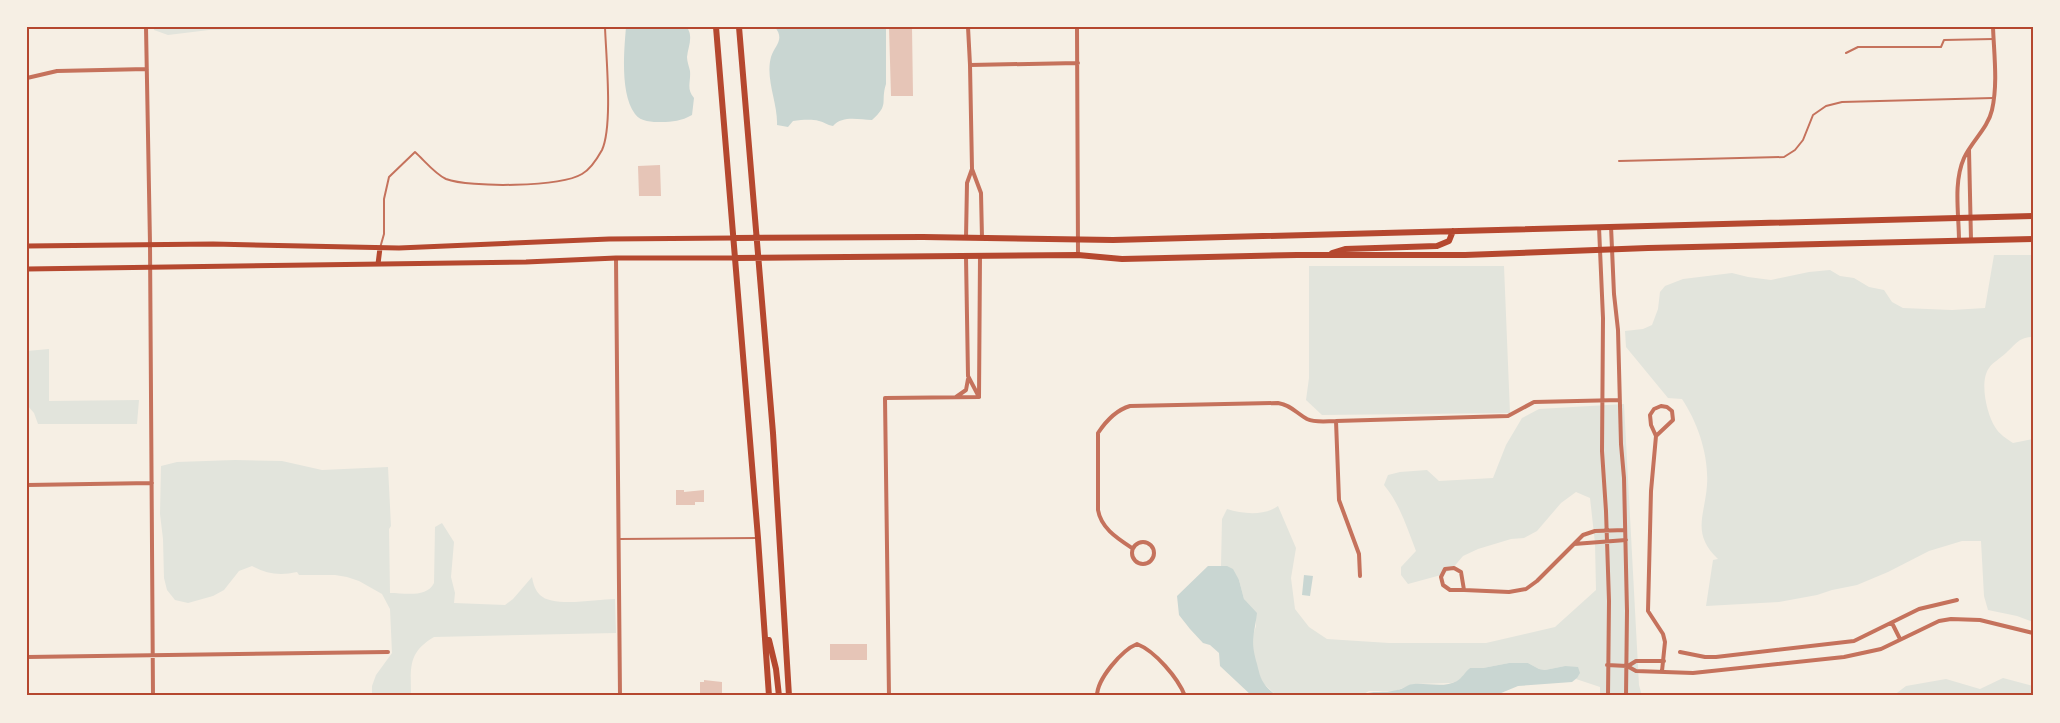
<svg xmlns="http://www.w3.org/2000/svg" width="2060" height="723" viewBox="0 0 2060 723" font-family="Quicksand,sans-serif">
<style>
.green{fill:#e2e4dc}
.water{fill:#c9d6d2}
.building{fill:#e6c5b7}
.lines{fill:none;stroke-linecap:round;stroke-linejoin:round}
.service{stroke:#c5725c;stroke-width:2}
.minor{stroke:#c5725c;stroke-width:4}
.secondary{stroke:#b5482f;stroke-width:5}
.primary{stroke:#b5482f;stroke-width:6}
.neatline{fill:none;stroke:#b5482f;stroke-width:2}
</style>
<rect width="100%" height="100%" fill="#f6efe4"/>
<path class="green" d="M154 27H363L209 30 168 35 154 30Z
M1994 255H2033V337C2019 337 2016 344 2006 353 2001 358 1993 362 1989 368 1979 382 1987 414 1995 427 1999 434 2007 439 2013 443L2033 439V622L2017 616 1988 610 1984 596 1981 541H1962L1929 551 1888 572 1857 585 1832 590 1817 595 1779 602 1706 606 1713 560 1718 559C1691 534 1705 515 1707 485 1709 456 1698 423 1682 399L1668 398 1626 347 1625 331 1643 329 1652 325 1658 309 1660 292 1665 286 1683 279 1732 273 1748 277 1771 280 1809 272 1830 270 1840 276 1854 278 1869 287 1884 290 1892 302 1903 308 1952 310 1985 308Z
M1309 266H1504L1510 413 1322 415 1306 400 1309 378Z
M27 284V351L49 349V401L139 400 137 424H38L34 413 27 405Z
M1624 404 1639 685 1642 696H1600V687L1576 679 1577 678 1565 666 1545 670 1539 669 1528 663H1509L1483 668H1470L1458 681 1451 683 1413 684 1395 691H1369L1360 696H1277L1262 682 1253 657 1252 638 1256 626V619L1244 599 1239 580 1221 566 1222 519 1227 509C1243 514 1264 516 1278 506L1296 548 1291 578 1295 609 1309 627 1327 639 1389 643H1486L1555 627 1596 590 1595 543 1590 498 1576 492 1561 503 1537 531 1524 538 1511 539 1478 549 1463 556 1452 569 1441 575 1408 584 1401 575V567L1416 551C1407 528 1400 504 1384 485L1388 475 1400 472 1427 470 1439 481 1493 478 1506 445 1522 418 1539 409Z
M235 460 282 461 322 470 388 467 391 526 389 529 390 593C405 593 427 598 434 583L435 527 442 523 454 542 451 577 455 593 454 603 505 605 513 599 532 577C533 583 535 590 540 595 553 608 597 599 615 599L616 633 434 637C407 653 411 668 411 696H372V686L376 675 392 653 390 609 382 594 359 581 347 577 335 575H299L297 572C280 576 266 574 252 566L239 571 224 590 213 596 188 603 175 600 167 590 164 578 163 539 160 514 161 466 177 462Z
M2003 678 2033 686V696H1893L1906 686 1946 679 1980 689Z"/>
<path class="water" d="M626 27H681L688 29C693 38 688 47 687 57 687 62 689 66 690 71 691 82 686 89 694 98L692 115C681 121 673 122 661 122 652 122 641 122 635 114 620 94 624 51 626 27Z
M775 27H886V84C880 103 890 104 872 120 859 120 843 115 833 126 827 125 824 122 819 121 811 119 802 120 793 121L788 127 777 125C778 103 765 79 771 57 775 45 785 40 775 27Z
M1208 566H1227L1233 569 1239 580 1244 599 1257 613C1254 637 1250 640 1257 664 1261 681 1263 685 1277 696H1252L1220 666 1219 653 1210 645 1203 643 1190 629 1179 615 1177 596Z
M1304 575 1313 576 1310 596 1302 595Z
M1509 663H1528L1539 669 1545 670 1565 666 1578 667 1580 673 1577 678 1572 682 1518 686 1494 696H1360C1372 689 1384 694 1397 690 1404 689 1407 684 1414 684 1427 683 1445 688 1457 681 1462 678 1465 672 1470 668H1483Z"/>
<path class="building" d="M889 27H912L913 96H891Z
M660 165 661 196H639L638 166Z
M676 490H684V492L704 490V502H695V505H676Z
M830 644H867V660H830Z
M704 680 722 682V694L700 695V682H704Z"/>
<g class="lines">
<path class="service" d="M1846 53 1858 47H1941L1944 40 1993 39
M1619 161 1784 157 1795 150 1803 140 1813 115 1826 106 1842 102 1993 98
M380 248 384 234V199L389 177 415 152C424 160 435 174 446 179 470 188 560 187 582 174 591 169 597 159 602 150 613 126 606 56 605 27
M619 539 757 538"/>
<path class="minor" d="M146 27 150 244 153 696
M1077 27 1078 254
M970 65 1078 63
M27 78 57 71 147 69
M1969 150 1971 240
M972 169 981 193 982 238
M1611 226 1614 294 1618 330 1621 444 1624 478 1627 611 1626 696
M1599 227 1603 318 1602 451 1606 511 1609 601 1608 696
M966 238 967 183 972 169 970 65 968 27
M1959 241C1959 214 1953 183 1964 158 1972 141 1988 128 1992 110 1998 84 1994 54 1993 27
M966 257 968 376 979 397
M616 258 620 696
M956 397 966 390 968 379
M979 397 980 256
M1336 421 1339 500 1359 554 1360 576
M1656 436 1673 420 1672 411 1667 407 1661 406 1654 409 1650 415 1651 425 1656 436 1651 491 1648 611 1663 634 1665 642 1662 671
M27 485 152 483
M1132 553a11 11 0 1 1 22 0a11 11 0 1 1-22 0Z
M1574 544 1626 540
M1132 548C1117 538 1101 528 1098 510V433C1106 421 1116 410 1130 406L1278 403C1291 405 1296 413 1307 419 1316 423 1327 421 1336 421L1508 416 1534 402 1620 400
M1454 568 1461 572 1464 590H1450L1443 585 1441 577 1445 569Z
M1464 590 1509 592 1526 589 1537 581 1583 535 1595 531 1625 530
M1892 623 1900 639
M1680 652 1705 657H1716L1854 641 1919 609 1957 600
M27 657 388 652
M1607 665 1627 666 1636 671 1693 673 1844 657 1881 649 1939 621 1951 619 1980 620 2033 633
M1628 666 1636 661H1664
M889 696 885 398 979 397
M1097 696C1097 679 1122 650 1137 644 1155 651 1178 678 1185 696"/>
<path class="secondary" d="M27 246 213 244 399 248 609 239 734 238
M378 264 380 248
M27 269 526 262 616 258H735"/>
<path class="primary" d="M716 27 758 538 769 696
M739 27 773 433 789 696
M734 238 923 237 1113 240 2033 216
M1332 253 1345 249 1437 246 1449 241 1453 231
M735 258 1078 255 1122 259 1297 255H1465L1648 248 2033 239
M769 640 776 669 779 696"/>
</g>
<rect width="2060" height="723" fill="none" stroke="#f6efe4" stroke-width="57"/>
<rect x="28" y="28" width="2004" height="666" class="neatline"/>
</svg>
